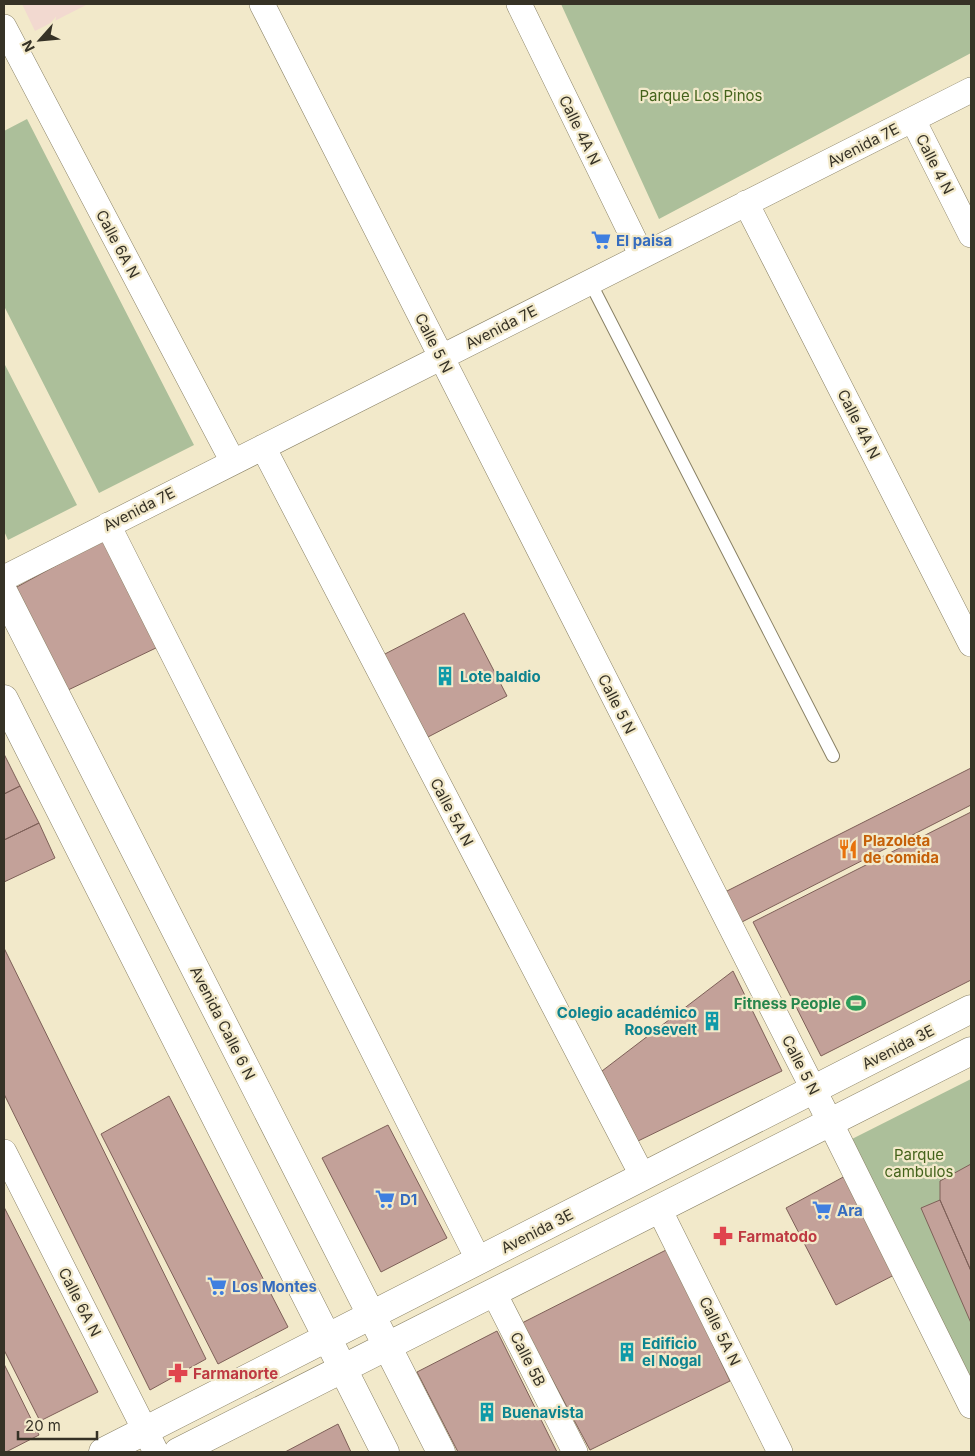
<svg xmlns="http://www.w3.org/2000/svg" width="975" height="1456" viewBox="0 0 975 1456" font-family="Inter,sans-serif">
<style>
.education{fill:#f2d9d0}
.green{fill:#acbf9a}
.building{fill:#c3a199;stroke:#7e6058}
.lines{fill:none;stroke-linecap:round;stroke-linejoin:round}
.lane-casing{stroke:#898165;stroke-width:14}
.street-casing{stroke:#898165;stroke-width:26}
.secondary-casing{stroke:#898165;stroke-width:29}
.lane{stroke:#fff;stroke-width:12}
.street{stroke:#fff;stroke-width:25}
.secondary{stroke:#fff;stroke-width:28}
.labels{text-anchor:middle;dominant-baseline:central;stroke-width:4.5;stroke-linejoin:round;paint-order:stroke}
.park-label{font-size:15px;fill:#44631b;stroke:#f2e9ca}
.street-label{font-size:15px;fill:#363226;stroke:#f2e9ca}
.shop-label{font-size:15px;font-weight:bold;fill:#366cbe;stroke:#f2e9ca;text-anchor:start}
.culture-label{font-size:15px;font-weight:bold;fill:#0d838f;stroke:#f2e9ca;text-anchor:start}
.food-label{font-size:15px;font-weight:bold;fill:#c56008;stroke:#f2e9ca;text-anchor:start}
.leisure-label{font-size:15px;font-weight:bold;fill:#27864d;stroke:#f2e9ca;text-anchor:end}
.health-label{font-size:15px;font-weight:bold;fill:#be3a42;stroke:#f2e9ca;text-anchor:start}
</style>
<rect width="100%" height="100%" fill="#f2e9ca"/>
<path class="education" d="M22 4H88L35 31Z"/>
<path class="green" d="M561 4H971V53L659 219Z
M27 119 194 445 99 493 4 306V131Z
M4 363 77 505 8 540 4 531Z
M971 1079V1379L850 1140Z"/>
<path class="building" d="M103 540 158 647 66 691 15 588Z
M464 613 507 696 428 737 383 655Z
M4 754 20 786 4 794Z
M971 768V805L738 924 723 893Z
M20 786 39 823 4 840V794Z
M971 812V980L821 1056 753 922Z
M39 823 55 858 4 882V840Z
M4 948 206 1359 150 1390 4 1094Z
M733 971 782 1071 638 1141 602 1071Z
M169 1096 288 1327 218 1364 101 1134Z
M388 1125 447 1238 381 1272 322 1158Z
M971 1164V1271L940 1200V1181Z
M847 1175 898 1273 836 1305 786 1208Z
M940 1200 971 1271V1323L921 1208Z
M4 1207 98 1392 40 1421 4 1350Z
M668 1249 730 1381 590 1450 522 1323Z
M497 1331 557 1452H458L417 1372Z
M4 1364 39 1435 6 1452H4Z
M338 1424 351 1452H285Z"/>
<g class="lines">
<defs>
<path id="lane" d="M590 282 833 756"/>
<path id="street" d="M262 4 830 1122 971 1406
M519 4 642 256
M4 27 233 462
M913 120 971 235
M746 203 971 644
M263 447 643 1177
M108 525 479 1261
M4 578 971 90
M4 1152 156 1452
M659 1209 780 1452
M494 1293 575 1452"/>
<path id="secondary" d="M4 593 441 1452
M4 699 385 1452
M103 1452 971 1009
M178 1452 971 1051"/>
</defs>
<use href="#lane" class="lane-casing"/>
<use href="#street" class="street-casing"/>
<use href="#secondary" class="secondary-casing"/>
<use href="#lane" class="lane"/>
<use href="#street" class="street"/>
<use href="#secondary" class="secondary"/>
</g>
<defs>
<symbol id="supermarket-bare" viewBox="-9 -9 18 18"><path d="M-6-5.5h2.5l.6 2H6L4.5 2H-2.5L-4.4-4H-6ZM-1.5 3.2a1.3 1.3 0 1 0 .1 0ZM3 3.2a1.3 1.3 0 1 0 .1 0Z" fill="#3f7fe0" stroke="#f2e9ca" stroke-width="2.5" paint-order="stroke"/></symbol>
<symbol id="building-bare" viewBox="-9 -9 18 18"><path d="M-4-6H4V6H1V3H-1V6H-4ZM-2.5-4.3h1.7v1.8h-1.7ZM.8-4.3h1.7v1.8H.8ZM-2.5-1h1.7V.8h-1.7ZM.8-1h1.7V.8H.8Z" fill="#0f9aa8" stroke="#f2e9ca" stroke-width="2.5" paint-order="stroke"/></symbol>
<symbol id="restaurant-bare" viewBox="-9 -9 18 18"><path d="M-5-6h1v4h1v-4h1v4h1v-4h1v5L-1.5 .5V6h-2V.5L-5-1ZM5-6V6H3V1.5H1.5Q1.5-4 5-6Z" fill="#e8710a" stroke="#f2e9ca" stroke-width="2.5" paint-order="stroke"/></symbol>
<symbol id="stadium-bare" viewBox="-9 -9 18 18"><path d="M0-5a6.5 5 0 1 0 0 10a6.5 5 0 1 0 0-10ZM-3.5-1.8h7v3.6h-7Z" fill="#2e9e5b" stroke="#f2e9ca" stroke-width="2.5" paint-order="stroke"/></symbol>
<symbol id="pharmacy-bare" viewBox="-9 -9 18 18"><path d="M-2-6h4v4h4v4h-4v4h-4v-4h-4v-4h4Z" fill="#e0444e" stroke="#f2e9ca" stroke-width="2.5" paint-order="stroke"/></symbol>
</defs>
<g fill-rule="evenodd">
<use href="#supermarket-bare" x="587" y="226" width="28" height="28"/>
<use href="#building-bare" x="431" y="662" width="28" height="28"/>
<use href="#restaurant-bare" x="834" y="835" width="28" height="28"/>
<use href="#stadium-bare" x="842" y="989" width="28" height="28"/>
<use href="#building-bare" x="698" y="1007" width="28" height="28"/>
<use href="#supermarket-bare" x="371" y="1185" width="28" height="28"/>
<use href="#supermarket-bare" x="808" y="1196" width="28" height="28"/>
<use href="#pharmacy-bare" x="709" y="1222" width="28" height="28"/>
<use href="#supermarket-bare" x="203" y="1272" width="28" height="28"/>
<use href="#building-bare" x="613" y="1338" width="28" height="28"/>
<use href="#pharmacy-bare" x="164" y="1359" width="28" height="28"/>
<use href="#building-bare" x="473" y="1398" width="28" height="28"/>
</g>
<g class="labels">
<g class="park-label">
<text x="701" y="95">Parque Los Pinos</text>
<text x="919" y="1154">Parque<tspan x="919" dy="17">cambulos</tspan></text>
</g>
<g class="street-label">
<text transform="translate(580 130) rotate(64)">Calle 4A N</text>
<text transform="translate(863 145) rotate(-27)">Avenida 7E</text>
<text transform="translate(935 164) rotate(63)">Calle 4 N</text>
<text transform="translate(118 244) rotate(62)">Calle 6A N</text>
<text transform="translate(501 327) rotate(-27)">Avenida 7E</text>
<text transform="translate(434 343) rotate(63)">Calle 5 N</text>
<text transform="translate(859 424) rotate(63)">Calle 4A N</text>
<text transform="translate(139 509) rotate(-27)">Avenida 7E</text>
<text transform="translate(617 704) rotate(63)">Calle 5 N</text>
<text transform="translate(452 812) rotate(62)">Calle 5A N</text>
<text transform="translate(223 1023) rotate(63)">Avenida Calle 6 N</text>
<text transform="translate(898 1047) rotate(-27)">Avenida 3E</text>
<text transform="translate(801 1065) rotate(63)">Calle 5 N</text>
<text transform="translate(537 1231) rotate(-27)">Avenida 3E</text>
<text transform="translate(80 1302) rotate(63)">Calle 6A N</text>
<text transform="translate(720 1331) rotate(64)">Calle 5A N</text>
<text transform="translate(528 1359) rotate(63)">Calle 5B</text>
</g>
<g class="shop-label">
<text x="616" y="240">El paisa</text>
<text x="400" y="1199">D1</text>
<text x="837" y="1210">Ara</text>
<text x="232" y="1286">Los Montes</text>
</g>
<g class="culture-label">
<text x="460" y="676">Lote baldio</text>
<text x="697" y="1012" text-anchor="end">Colegio académico<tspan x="697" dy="17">Roosevelt</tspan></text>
<text x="642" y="1343">Edificio<tspan x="642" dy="17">el Nogal</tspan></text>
<text x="502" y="1412">Buenavista</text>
</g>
<g class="food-label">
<text x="863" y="840">Plazoleta<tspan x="863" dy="17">de comida</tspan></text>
</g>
<g class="leisure-label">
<text x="841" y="1003">Fitness People</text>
</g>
<g class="health-label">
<text x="738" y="1236">Farmatodo</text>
<text x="193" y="1373">Farmanorte</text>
</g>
</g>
<rect width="975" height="1456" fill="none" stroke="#363226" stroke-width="10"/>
<g transform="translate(40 40) rotate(243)" stroke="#f2e9ca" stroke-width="4" paint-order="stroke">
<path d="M0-4L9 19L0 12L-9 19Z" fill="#363226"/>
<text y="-8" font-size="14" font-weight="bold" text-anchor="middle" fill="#363226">N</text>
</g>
<path d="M18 1431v8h79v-8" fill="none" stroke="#363226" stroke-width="2.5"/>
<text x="25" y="1431" font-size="15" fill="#363226" stroke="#f2e9ca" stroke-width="4" paint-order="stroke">20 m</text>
</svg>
